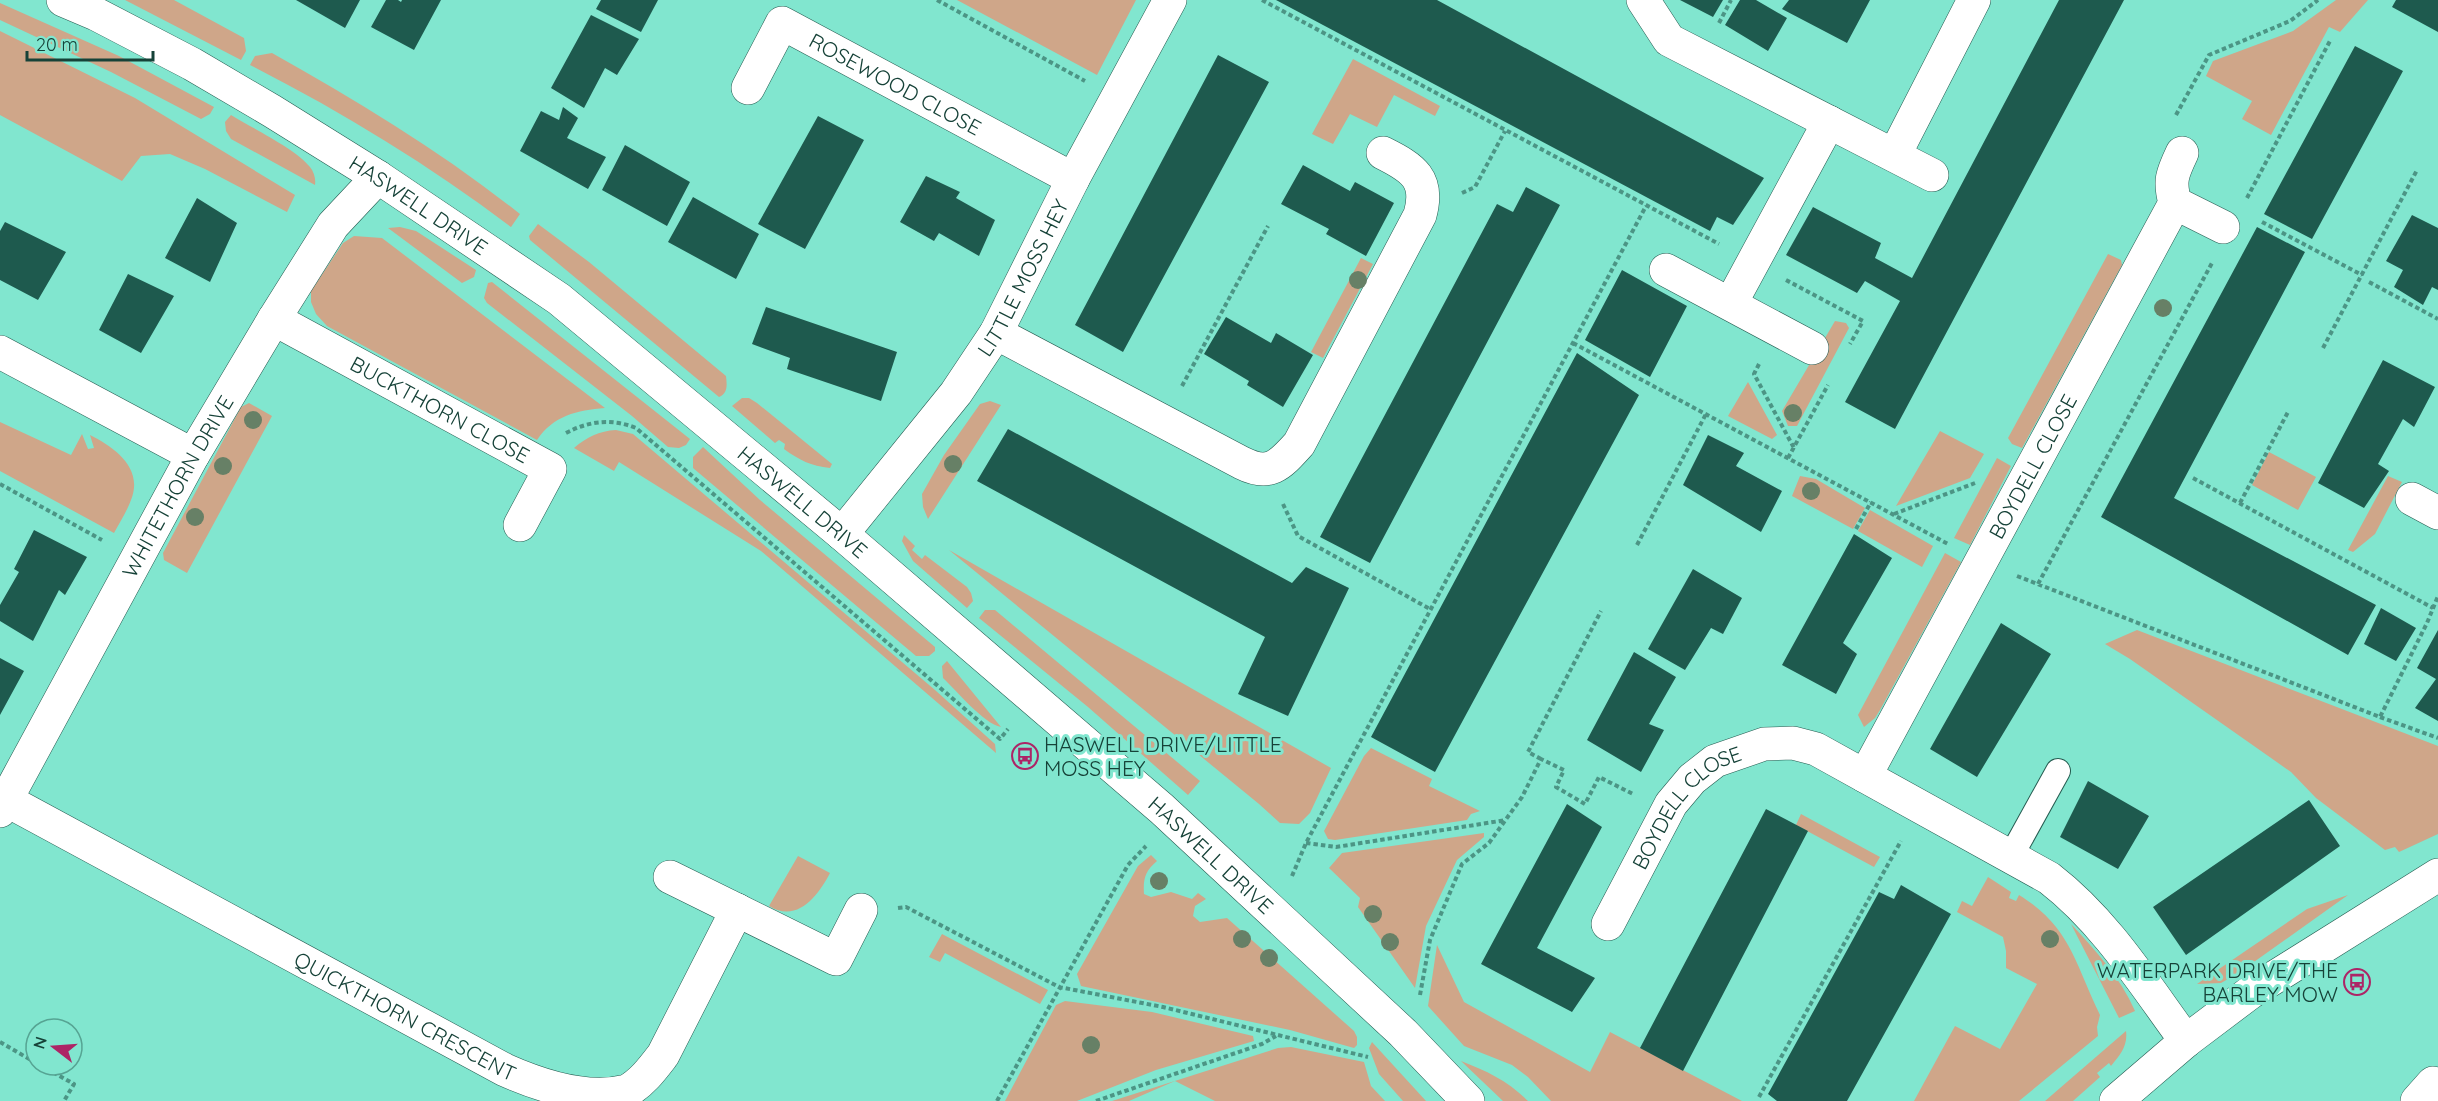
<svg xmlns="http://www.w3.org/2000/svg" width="2438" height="1101" viewBox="0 0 2438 1101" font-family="Quicksand,sans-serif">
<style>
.green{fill:#cfa689}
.building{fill:#1e5a4e}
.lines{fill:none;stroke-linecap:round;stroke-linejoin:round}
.service-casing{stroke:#255b50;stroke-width:26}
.minor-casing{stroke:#255b50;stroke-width:34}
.tertiary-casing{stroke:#255b50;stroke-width:34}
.path{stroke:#4c9585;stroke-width:4;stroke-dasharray:4.5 3;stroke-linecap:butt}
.service{stroke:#fff;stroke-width:24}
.minor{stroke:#fff;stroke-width:33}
.tertiary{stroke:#fff;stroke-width:33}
.tree{fill:#678066}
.labels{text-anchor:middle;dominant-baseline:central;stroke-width:6;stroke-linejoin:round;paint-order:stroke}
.street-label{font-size:21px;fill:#164238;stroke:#81e6cf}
.poi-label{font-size:21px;fill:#164238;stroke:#81e6cf;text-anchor:start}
</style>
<rect width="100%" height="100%" fill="#81e6cf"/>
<path class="green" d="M125 0H174L244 38 246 51 241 60Z
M957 0H1136L1097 75Z
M2336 0H2368L2340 32 2329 27 2271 135 2242 119 2252 101 2206 76 2213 61 2293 31Z
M0 3 119 56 214 107 210 114 201 119 111 72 0 20Z
M0 31 135 98 295 195 287 212 205 169 170 154 141 156 122 181 0 115Z
M272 53C358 101 443 153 520 214L511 227C429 165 342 112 250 65L255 56Z
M1353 59 1440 106 1435 116 1394 95 1377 127 1350 114 1333 144 1312 134Z
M231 115C252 128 296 149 310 167 314 172 316 179 315 185L231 139 226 131 225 122Z
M538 224 589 262 726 376C727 385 728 393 719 397L530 240 529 236Z
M400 227 416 231 476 270 474 277 462 283 388 228Z
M354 236 382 238 605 408C577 410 553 416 537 440L327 326 316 314 311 302V291L343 243Z
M2108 254 2121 260 2122 265 2022 448 2012 444 2008 438Z
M1361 258 1373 264 1323 358 1311 352Z
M492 282 690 439 686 445 679 448 668 447 632 416 487 303 484 298 488 283Z
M1835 321 1846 323 1849 328 1797 426H1788L1782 411Z
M1748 382 1777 435 1772 439 1728 416Z
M742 398H749L757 403 832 464 830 468C811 466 799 460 784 449L785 444 779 440 775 443 732 406Z
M990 401 1001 405 928 519 923 507 922 494 944 455 980 404Z
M249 403 272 416 187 573 164 560 163 553 241 407Z
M0 422 71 455 82 434 88 449 94 448 90 435C114 447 144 468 131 500 127 511 120 522 114 533L0 471Z
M616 430 633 434 935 690 995 744 996 753 761 551 619 462 614 471 574 448C587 437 599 431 616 430Z
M1940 431 1984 454 1970 478 1896 506Z
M703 447 760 500 935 647V651L929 656H916L693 468V457Z
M2269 452 2316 477 2298 510 2252 485Z
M1997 458 2011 466 1970 545 1954 538Z
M1800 476 1816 479 1865 508 1853 529 1792 496Z
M2388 476 2402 482 2375 534 2353 552 2348 550Z
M1870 510 1933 546 1922 567 1858 531Z
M904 535 915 546 912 550 922 559 925 555 967 587 971 593 973 601 967 608 913 561 902 541Z
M949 550 1331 768 1310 813 1299 824 1280 823 1259 804Z
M1945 553 1961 562 1880 710 1875 718 1864 727 1858 715Z
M985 610H995L1200 781 1188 795 1088 707 979 618Z
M2137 630 2438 746V834L2399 852 2395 847 2385 850 2316 798 2291 772 2130 659 2105 644Z
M947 661 1001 727C984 724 956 690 943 678L942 666Z
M1371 748 1432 779 1429 786 1480 811 1471 814 1467 820 1335 840 1328 839 1324 831 1364 756Z
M1801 814 1880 857 1874 867 1796 825Z
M1484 833V837L1457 860 1426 926 1415 988 1358 907 1360 898 1329 868 1342 853Z
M1151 855 1157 861C1145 871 1143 879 1144 894L1151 897 1171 892 1192 899 1198 893 1206 899 1195 906 1193 916 1200 922 1227 918 1354 1031 1357 1037V1045L1354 1048 1290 1030 1081 986 1077 974 1138 866Z
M798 856 830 873C819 894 798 924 769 906Z
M1988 877 2011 892 2009 898 2016 901 2019 895C2071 927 2075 964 2100 1015L2097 1027 2098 1036 2019 1101H1914L1955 1026 2000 1049 2037 984 2006 968V951L2003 937 1957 912 1962 901 1972 906Z
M2348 895 2237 974 2221 983 2197 984 2307 909Z
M2071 924C2096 951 2120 977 2135 1011L2119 1018Z
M942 934 1048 990 1040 1004 945 953 940 962 929 957Z
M1437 945 1464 1002 1590 1072 1610 1032 1742 1101H1551L1528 1077 1512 1065 1464 1046 1428 1006Z
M1065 1001 1152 1012 1253 1036 1254 1041 1156 1070 1077 1101H1005L1056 1005Z
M2126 1031C2128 1046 2120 1055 2111 1066L2109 1063 2097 1073 2100 1077 2073 1101H2045Z
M1372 1042 1426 1101H1403L1379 1074 1369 1048Z
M1291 1047 1364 1062 1371 1086 1385 1101H1215L1175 1081 1129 1101H1112L1278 1048Z
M1461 1061C1487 1071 1508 1081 1528 1101H1503Z"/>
<path class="building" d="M296 0H360L345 28Z
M386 0H398L401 2 402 0H441L414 50 371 27Z
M601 0H658L641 32 596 9Z
M1276 0H1437L1764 178 1733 225 1717 217 1710 231Z
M1680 0H1723L1713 17Z
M1740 0H1756L1787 18 1768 51 1725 25Z
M1789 0H1870L1847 43 1782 9Z
M2059 0H2124L1895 429 1845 402 1900 301 1865 281 1857 293 1786 255 1813 207 1881 243 1875 258 1912 278Z
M2396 0H2438V32L2392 7Z
M591 15 639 39 617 75 605 68 584 108 551 88Z
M2355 46 2403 71 2312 239 2264 214Z
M1218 55 1269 82 1123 352 1075 325Z
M563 107 578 118 567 138 606 157 588 189 520 151 541 111 559 120Z
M818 116 864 140 805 249 758 224Z
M625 145 690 182 667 226 602 190Z
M1303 165 1350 191 1355 182 1394 203 1366 256 1326 234 1329 229 1281 204Z
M926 176 960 192 956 198 995 220 979 256 939 233 934 241 900 222Z
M1526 187 1560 205 1370 563 1320 537 1497 204 1513 212Z
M693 197 759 234 736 279 668 242Z
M197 198 237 223 210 282 165 258Z
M2412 215 2438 228V290L2432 287 2423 305 2394 287 2403 270 2386 261Z
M5 222 66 252 38 300 0 280V231Z
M2257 227 2305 252 2174 498 2376 605 2348 655 2101 517Z
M1622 270 1687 306 1650 377 1585 340Z
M128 274 174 296 141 353 99 330Z
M766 307 897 352 881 401 787 369 790 358 752 344Z
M1226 317 1271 343 1276 333 1313 355 1283 407 1247 385 1249 381 1204 354Z
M1577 353 1639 395 1435 772 1371 737Z
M2383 360 2435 387 2414 427 2403 419 2378 464 2389 471 2364 508 2318 483Z
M1008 429 1292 583 1306 567 1349 588 1288 716 1238 694 1265 637 977 481Z
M1708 435 1744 453 1736 466 1782 491 1761 532 1683 485Z
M34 530 87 557 65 595 59 590 33 641 0 621V605L19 572 14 569Z
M1854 534 1892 558 1843 643 1857 654 1836 694 1782 665Z
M1693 569 1742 598 1723 634 1711 628 1685 670 1648 649Z
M2381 608 2416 628 2396 661 2364 644Z
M2001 623 2051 654 1977 777 1930 749Z
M2438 630V721L2415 708 2436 679 2417 668Z
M1634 652 1676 677 1649 724 1664 730 1641 772 1587 740Z
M0 658 24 671 0 715Z
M2088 781 2149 816 2118 869 2060 837Z
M2309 800 2340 846 2186 955 2153 907Z
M1567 804 1602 827 1537 948 1595 978 1572 1012 1481 964Z
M1766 809 1808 831 1683 1071 1640 1048Z
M1901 885 1951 914 1847 1101H1777L1768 1094 1879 892 1894 899Z"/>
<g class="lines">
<defs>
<path id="service" d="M2011 856 2058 771"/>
<g id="minor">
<path id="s1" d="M63 0 96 14 192 64 272 111 378 177 559 299 842 534 1162 809 1403 1033 1468 1101"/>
<path d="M1643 0 1669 40 1932 175"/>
<path id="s2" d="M748 88 782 23 1073 179"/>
<path d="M1895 154 1974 0"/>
<path d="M2175 203 2223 227"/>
<path d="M1666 270 1812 348"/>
<path d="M1731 303 1829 122"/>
<path id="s3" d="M274 319 550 469 520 525"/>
<path d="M996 333 1242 463C1270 477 1280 465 1299 444L1420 215C1430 179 1413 168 1383 153"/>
<path d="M0 352 193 455"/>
<path d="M2412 499 2438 513"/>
<path id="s4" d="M842 534 956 393 996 333 1073 179 1170 0"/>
<path id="s5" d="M1865 776 2175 203C2169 181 2172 174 2182 153"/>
<path id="s6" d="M6 800 505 1070C541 1086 587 1101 627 1091 642 1083 653 1068 663 1055L737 910"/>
<path id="s7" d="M0 811 193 455 274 319 333 225 378 177"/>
<path d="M670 877 836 959 861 910"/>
<path id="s8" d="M1608 924 1671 804 1692 779 1715 761 1764 744 1793 743 1816 749 2049 878C2106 922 2144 984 2186 1041"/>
<path d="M2417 1101 2433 1083"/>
</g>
<path id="tertiary" d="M2116 1101 2186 1041 2251 992 2438 875"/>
</defs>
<use href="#service" class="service-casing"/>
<use href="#minor" class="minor-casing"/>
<use href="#tertiary" class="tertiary-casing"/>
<path class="path" d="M937 0 1085 81
M1262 0 1719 244
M1719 23 1731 0
M2176 115 2209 55 2290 21 2318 0
M1462 193 1475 187 1505 131
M2247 198 2331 39
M2262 222 2362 275
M1786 280 1863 321 1850 344
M2369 282 2438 319
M1573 343 1948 544
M2323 348 2417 170
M1759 364 1754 374 1794 448
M1182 386 1268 226
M566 433C589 421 611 418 636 428L1000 739 1008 729
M1788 458 1828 385
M2193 478 2433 608
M0 484 102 540
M2240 503 2288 412
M1283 504 1298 536 1430 609
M1894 514 1975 483
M1856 529 1871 502
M1637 545 1706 414
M2017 576 2380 717 2427 623 2438 596
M2038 584 2212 263
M2380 717 2438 738
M1541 759 1528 752 1601 611
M1306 843 1336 847 1506 820
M1292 876 1306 843 1646 206
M898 908 906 907 1059 987 1163 1007 1368 1057
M1420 995 1430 940 1462 864 1489 843 1522 797 1541 759 1564 770 1556 787 1585 804 1599 777 1633 794
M0 1042 36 1063
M40 1065 74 1084 64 1101
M1759 1097 1901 841
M997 1101 1128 865 1146 846
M1096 1101 1262 1044 1276 1036"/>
<use href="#service" class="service"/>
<use href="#minor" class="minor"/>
<use href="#tertiary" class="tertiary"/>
</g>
<g class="tree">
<circle cx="1358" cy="280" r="9"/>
<circle cx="2163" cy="308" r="9"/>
<circle cx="1793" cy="413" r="9"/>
<circle cx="253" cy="420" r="9"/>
<circle cx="953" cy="464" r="9"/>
<circle cx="223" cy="466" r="9"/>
<circle cx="1811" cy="491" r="9"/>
<circle cx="195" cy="517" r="9"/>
<circle cx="1159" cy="881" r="9"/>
<circle cx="1373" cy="914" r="9"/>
<circle cx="1242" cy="939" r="9"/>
<circle cx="2050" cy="939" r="9"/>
<circle cx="1390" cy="942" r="9"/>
<circle cx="1269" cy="958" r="9"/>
<circle cx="1091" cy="1045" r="9"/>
</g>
<defs>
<symbol id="bus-ring" viewBox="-11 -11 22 22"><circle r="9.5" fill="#81e6cf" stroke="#ad2466" stroke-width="1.5"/><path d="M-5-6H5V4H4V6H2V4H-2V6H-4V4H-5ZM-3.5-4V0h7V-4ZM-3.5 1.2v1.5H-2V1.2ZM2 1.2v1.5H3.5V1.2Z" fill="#ad2466"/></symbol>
</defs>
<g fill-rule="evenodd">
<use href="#bus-ring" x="1010" y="741" width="30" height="30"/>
<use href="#bus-ring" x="2342" y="967" width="30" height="30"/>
</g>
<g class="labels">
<g class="street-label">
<text stroke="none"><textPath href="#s2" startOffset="202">ROSEWOOD CLOSE</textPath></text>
<text stroke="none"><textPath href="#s1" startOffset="411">HASWELL DRIVE</textPath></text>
<text stroke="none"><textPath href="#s4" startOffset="315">LITTLE MOSS HEY</textPath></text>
<text stroke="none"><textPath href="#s3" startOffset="189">BUCKTHORN CLOSE</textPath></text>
<text stroke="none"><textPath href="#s5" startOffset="352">BOYDELL CLOSE</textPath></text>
<text stroke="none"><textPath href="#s7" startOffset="370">WHITETHORN DRIVE</textPath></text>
<text stroke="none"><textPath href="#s1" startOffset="897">HASWELL DRIVE</textPath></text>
<text stroke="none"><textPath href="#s8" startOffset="144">BOYDELL CLOSE</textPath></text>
<text stroke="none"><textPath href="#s1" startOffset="1437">HASWELL DRIVE</textPath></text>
<text stroke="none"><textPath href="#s6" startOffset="454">QUICKTHORN CRESCENT</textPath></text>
</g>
<g class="poi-label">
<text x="1044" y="744">HASWELL DRIVE/LITTLE<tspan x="1044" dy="24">MOSS HEY</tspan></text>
<text x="2338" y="970" text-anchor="end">WATERPARK DRIVE/THE<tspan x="2338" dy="24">BARLEY MOW</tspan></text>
</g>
</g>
<g transform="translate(54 1047) rotate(287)"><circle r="28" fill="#81e6cf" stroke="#56a493" stroke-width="1.5"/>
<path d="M0-4.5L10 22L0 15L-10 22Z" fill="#ad2466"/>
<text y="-9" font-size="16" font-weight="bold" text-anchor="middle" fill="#164238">N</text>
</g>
<path d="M27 51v9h126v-9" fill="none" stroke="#164238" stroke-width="3"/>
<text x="36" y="51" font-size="18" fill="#164238" stroke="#81e6cf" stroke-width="4.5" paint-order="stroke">20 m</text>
</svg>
